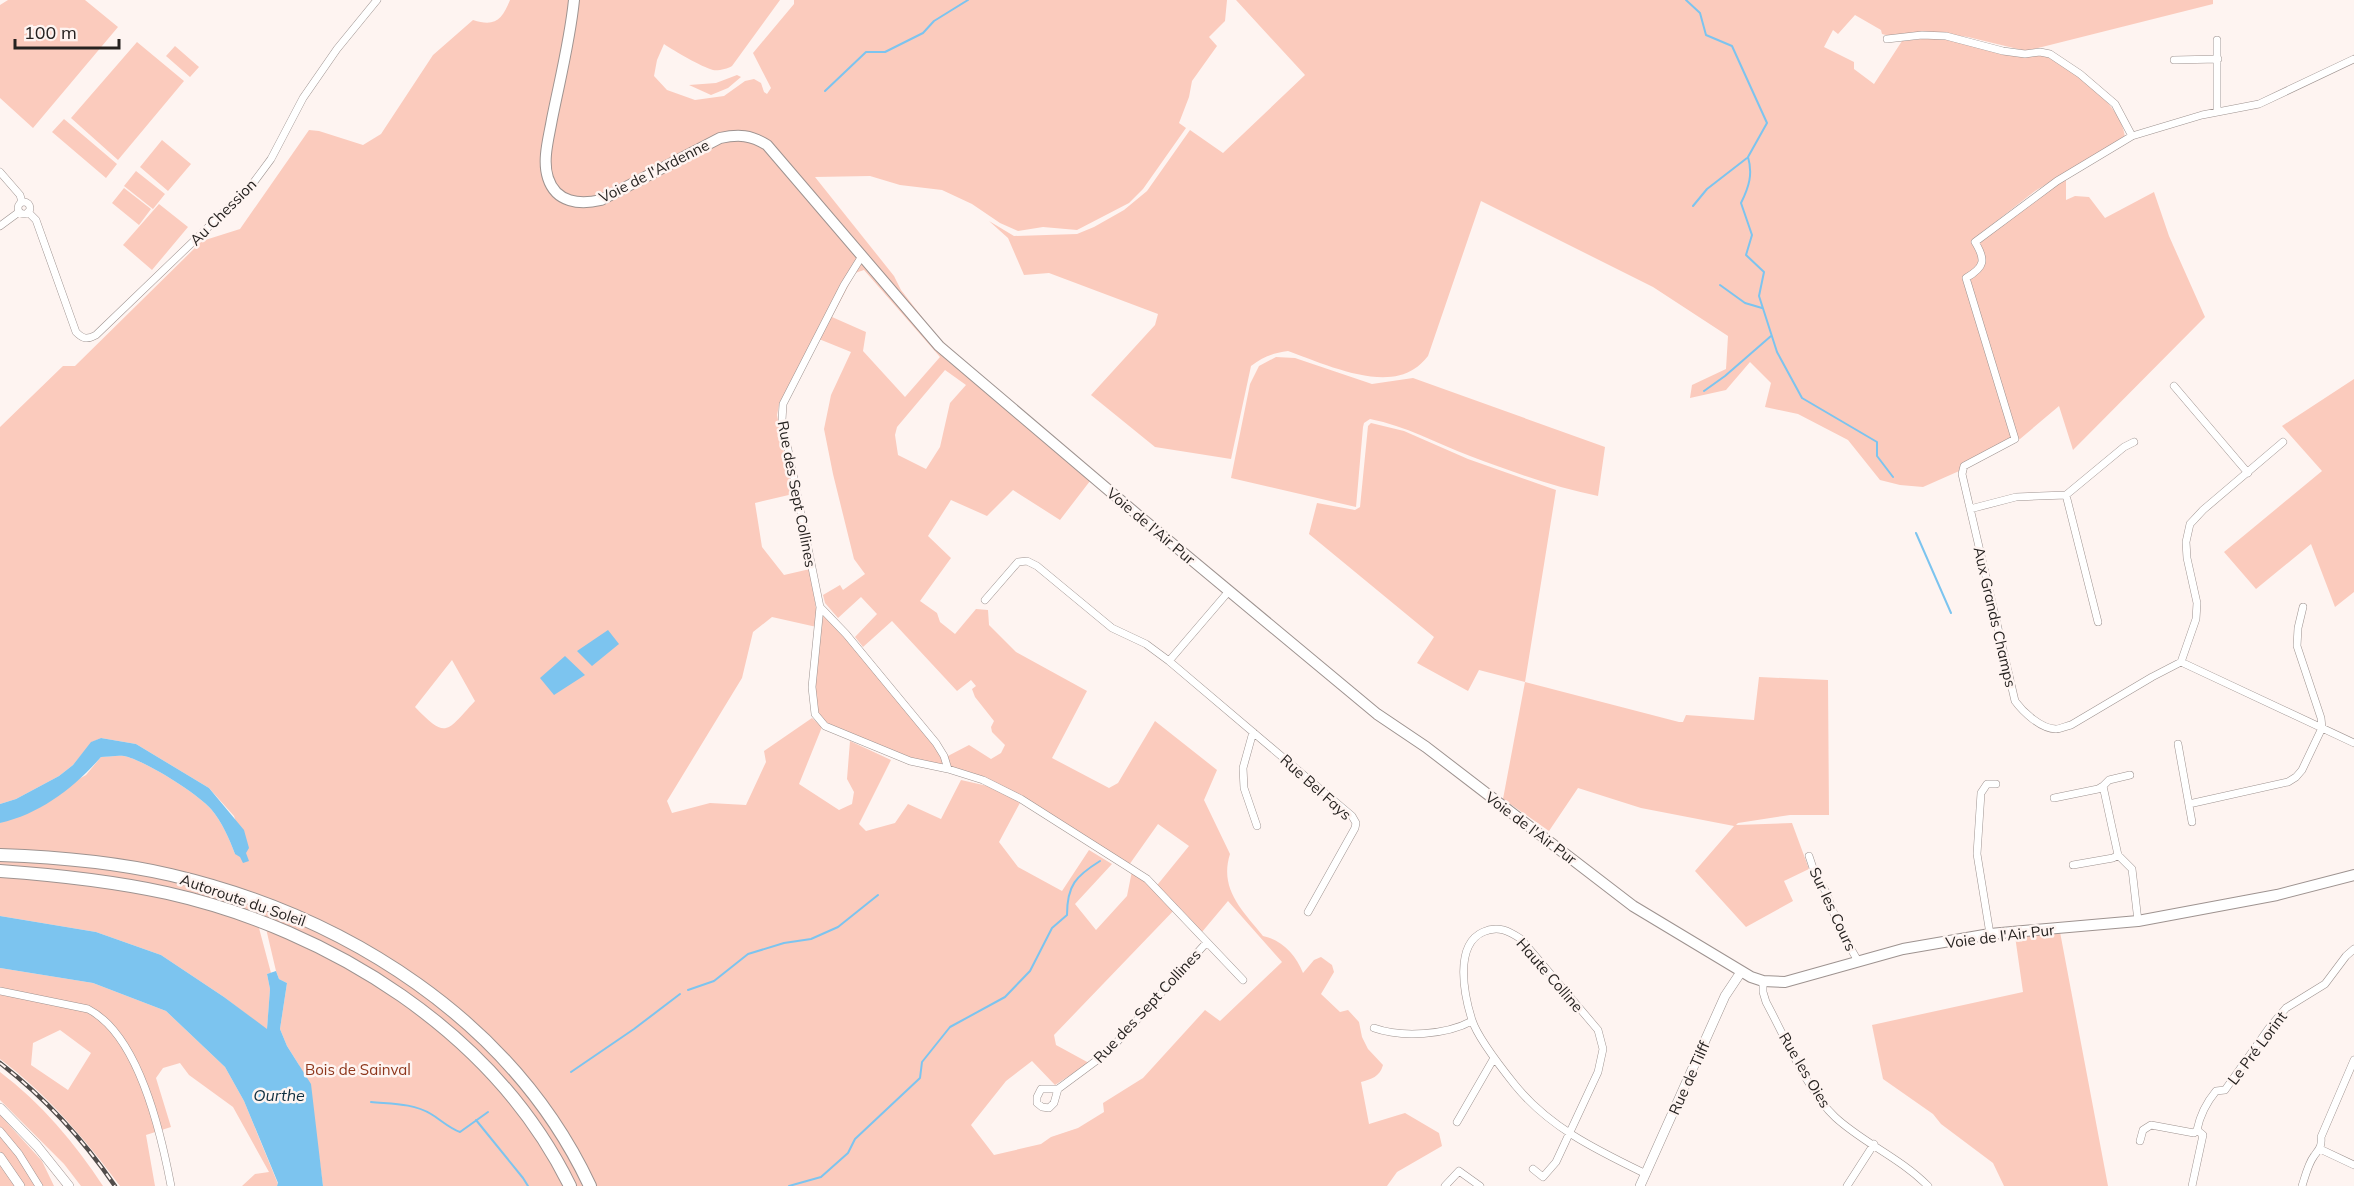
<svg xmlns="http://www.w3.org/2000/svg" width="2354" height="1186" viewBox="0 0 2354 1186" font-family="Mulish,sans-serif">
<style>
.green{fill:#fbcbbd;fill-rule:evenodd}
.water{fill:#7cc4ef}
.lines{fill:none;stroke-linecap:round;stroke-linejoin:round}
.stream{stroke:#7cc4ef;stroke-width:2}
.minor-casing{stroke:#9e9390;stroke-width:8}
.secondary-casing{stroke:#9e9390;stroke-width:10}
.primary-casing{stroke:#9e9390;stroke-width:12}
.motorway-casing{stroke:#9e9390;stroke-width:14}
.minor{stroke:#fff;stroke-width:7}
.secondary{stroke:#fff;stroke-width:9}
.primary{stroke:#fff;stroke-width:10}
.motorway{stroke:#fff;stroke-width:12}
.rail-casing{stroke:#524d4b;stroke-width:4.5}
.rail{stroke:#fef4f1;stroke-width:2;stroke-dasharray:7;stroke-linecap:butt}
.labels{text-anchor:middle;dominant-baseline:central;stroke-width:5;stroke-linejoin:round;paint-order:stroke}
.street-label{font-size:15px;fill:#262220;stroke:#fef4f1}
.park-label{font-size:15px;fill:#8e371c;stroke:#fef4f1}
.water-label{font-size:16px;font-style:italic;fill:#0e2f41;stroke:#fef4f1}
</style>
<rect width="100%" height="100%" fill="#fef4f1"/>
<path class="green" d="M8 0H85L118 27 33 128 0 98V5Z
M510 0H780L732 66C727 69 718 71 713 70 702 67 674 51 664 44L657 60 654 76 667 90 695 100 724 96 745 81 754 79 761 83 764 92 767 94 771 88 753 53 794 4V0H1227L1225 21 1209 37 1217 46 1192 81 1189 97 1179 123 1186 128 1143 189 1129 203 1077 230 1043 227 1018 231 1000 223 972 204 942 190 900 185 870 176 815 177 894 276 901 290 936 335 1090 481 1060 520 1013 490 987 516 951 500 928 536 951 558 920 601 937 613 940 622 955 634 976 609 988 610 989 625 1016 652 1087 691 1052 758 1109 788 1118 783 1155 721 1217 770 1204 800 1230 854C1219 889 1242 910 1263 936 1282 940 1296 955 1303 973L1314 960 1321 957 1332 965 1334 972 1321 994 1340 1012 1348 1010 1359 1022 1362 1037 1368 1049 1383 1065C1380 1077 1371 1079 1361 1082L1369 1124 1405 1113 1439 1133 1442 1146 1397 1172 1387 1186H323L315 1127 299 1065 287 1046 280 1029 287 983 279 979 276 971 264 920 259 928 271 973 267 974 270 989 267 1030 224 997 161 955 96 932 0 916V823L86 775 101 757C108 757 117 755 124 756 144 760 197 793 211 809 222 822 229 838 235 854L246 853 234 816 209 788 136 744 101 738 92 742 73 765 59 776 16 799 0 804V427L63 366H75L202 241 240 229 309 130 319 131 363 145 381 134 433 55 473 20C495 27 502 20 510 0ZM864 270 940 357 905 397 863 351 866 332 832 317 855 273ZM814 337 851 352 831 395 824 429 833 474 854 559 865 574 843 590 840 585 823 595 825 603 838 618 861 597 877 614 855 637 863 647 892 621 957 691 971 680 976 686 972 689 975 697 994 721 991 727 992 732 1005 745 1001 753 991 759 969 745 946 757 949 767 1015 793 1129 865 1158 824 1189 846 1154 889 1132 871 1127 896 1096 930 1075 904 1112 864 1089 850 1062 891 1018 867 999 842 1021 801 1001 789 961 780 941 819 908 804 895 823 866 831 859 824 891 760 850 741 847 779 854 792 852 804 839 810 799 784 822 727 812 718 764 751 766 762 746 805 710 803 672 813 667 801 742 678 753 632 772 617 821 628C818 653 806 705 825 722L911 760 945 767 943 758 920 726 847 640 816 608 810 569 784 575 762 547 755 503 793 494 777 415 779 405ZM945 370 966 385 950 403 940 447 926 469 898 455 895 435 897 427ZM452 660 475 701C446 732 447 740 415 707ZM1228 901 1282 962 1220 1021 1205 1010 1143 1078 1103 1103 1104 1112 1078 1128 1051 1137 1041 1144 994 1155 971 1125 1006 1081 1032 1061 1055 1085 1089 1063 1056 1045 1054 1035 1178 906 1202 932Z
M1236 0H2213V4L2026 51 1968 37 1931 32 1890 36 1882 34 1881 30 1855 15 1838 34 1833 30 1824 47 1854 62V69L1874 84 1902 41 1943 37 2043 55C2072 68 2122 104 2125 137L2035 191 1975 238 2066 179V200L2075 196 2089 197 2105 218 2154 192 2169 236 2205 317 2073 450 2059 406 2020 439 1966 468 1923 487 1900 485 1880 480 1848 440 1798 414 1765 407 1771 383 1750 362 1726 390 1690 398 1692 385 1726 369 1728 336 1653 287 1481 201 1428 356C1424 361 1419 366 1414 369 1381 391 1322 363 1288 351 1273 353 1263 357 1251 366L1231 459 1155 447 1091 395 1155 325 1158 314 1049 273 1024 275 1008 238 989 221 1014 236 1077 234 1094 227 1124 210 1147 191 1190 130 1223 153 1305 75Z
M137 42 184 81 118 160 71 118Z
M175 46 199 67 190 77 166 56Z
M737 75 741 77 728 88 711 95 689 85 716 83Z
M64 119 117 164 106 178 52 132Z
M162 140 191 164 168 191 140 167Z
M136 171 165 194 153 209 124 186Z
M124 188 151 209 139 225 112 203Z
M159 204 188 227 152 270 123 245Z
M1276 357 1295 358 1372 384 1413 378 1605 447 1598 496C1555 487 1512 472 1470 456 1436 443 1406 426 1370 419L1364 423 1363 427 1356 507 1231 478 1250 384 1259 366Z
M2354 379V592L2335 607 2311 544 2256 589 2224 552 2322 471 2282 426Z
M1371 423 1404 431 1468 459 1556 490 1525 682 1679 722H1683L1686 715 1754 720 1759 677 1828 680 1829 815H1790L1738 823 1736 825 1792 823 1809 869 1784 881 1793 901 1746 927 1695 871 1734 826 1641 808 1578 788 1549 831 1503 799 1525 682 1479 670 1468 691 1417 663 1434 637 1309 534 1317 503 1355 510 1360 507 1368 426Z
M2060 932 2108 1186H2004L1993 1163 1941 1124 1933 1114 1883 1079 1872 1025 2023 992 2015 936Z
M0 968 93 983 166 1011 225 1067 244 1101 278 1184 277 1186H242L255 1174 269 1172 233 1107 189 1075 180 1063 163 1068 156 1078 171 1127 146 1135 155 1186H120C85 1139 47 1094 0 1059ZM60 1030 91 1053 68 1090 31 1065 33 1043Z
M0 1072C41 1103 75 1143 103 1186H81L64 1164 0 1100Z
M0 1115 42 1161 54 1186H0Z"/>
<path class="water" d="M608 630 619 644 592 666 577 651Z
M565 656 585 675 554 695 540 678Z
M101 738 136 744 209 788 244 830 249 848 246 853 249 861 243 863 240 857 235 854C229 838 222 822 211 809 197 793 144 760 124 756 117 755 108 757 101 757 74 788 40 814 0 823V804L16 799 59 776 73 765 91 742Z
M0 916 96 932 161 955 224 997 267 1029 270 989 267 974 276 971 279 979 287 983 280 1029 287 1046 311 1084 323 1186H277L278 1183 244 1101 225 1067 166 1011 93 983 0 968Z"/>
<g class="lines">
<path class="stream" d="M1686 0 1700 13 1706 35 1732 46 1767 123 1748 157C1753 174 1749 187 1741 203L1752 235 1746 255 1764 272 1759 296 1777 352 1802 398 1877 442V456L1893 477
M825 91 866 52H885L923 33 934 21 968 0
M1693 206 1707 189 1747 158
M1720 285 1745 303 1762 308
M1704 391 1725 376 1771 336
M1916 533 1951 613
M688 990 714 981 748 954 784 943 811 939 838 927 878 895
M571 1072 634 1029 680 994
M371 1102C391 1104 413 1103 431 1114 441 1120 449 1128 460 1132L488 1112
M476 1120 523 1178 528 1186
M789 1186 821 1177 848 1153 855 1139 920 1078 922 1062 950 1027 1005 997 1030 971 1052 928 1067 915C1067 885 1076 876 1100 861"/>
<defs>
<path id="minor" d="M1887 39 1922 35 1946 36 2003 51 2025 54 2040 52 2050 54 2080 74 2115 104 2132 136
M2217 40V112
M2174 60 2218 59
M0 172 20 195 22 202
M18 208a6 6 0 1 1 12 0a6 6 0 1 1-12 0Z
M28 212 36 220 76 332C83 339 87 340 96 335L251 186 271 159 303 98 337 49 377 0
M0 226 19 212
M862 256 844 285 783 404 782 420 820 607 846 634 936 743 944 756 948 769
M2174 386 2248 473
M2066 495 2098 622
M1970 509 2016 497 2066 495 2124 447 2134 442
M985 600 1018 562 1027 561 1037 566 1112 628 1146 644 1169 661 1352 816 1356 823 1355 828 1308 912
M820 607 812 687 815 714 825 726 910 761 948 769 983 780 1021 799 1147 879 1243 980
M1169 661 1229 591
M2181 662 2152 677 2071 725C2066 726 2060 729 2056 729 2041 729 2023 712 2015 701L1962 474 1964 466 2015 439 1966 278C1985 267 1986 260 1975 242L2057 181 2132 136 2202 115 2259 104 2354 59
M2181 662 2196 619 2197 603 2187 558 2186 542 2190 524 2203 510 2283 442
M2181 662 2354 743
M1253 732 1243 768 1244 788 1257 826
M2178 744 2192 822
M2103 786 2109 780 2130 775
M2054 798 2098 789 2103 786 2118 855 2132 869 2138 921
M2189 804 2288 782 2296 777 2302 770 2322 728 2321 718 2297 646 2298 628 2303 607
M1809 856 1815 874 1826 892 1840 930 1858 961
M2073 865 2113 858 2118 855
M1990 934 1977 854 1981 793 1987 784H1996
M1763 981V992L1766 1002C1784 1035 1808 1092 1835 1117 1863 1143 1899 1157 1928 1186
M0 991 88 1009C139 1035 161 1133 171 1186
M1374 1028C1402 1038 1446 1035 1472 1021
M1058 1089 1054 1103 1049 1108 1042 1107 1037 1103V1097L1041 1089H1058L1108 1052 1207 942
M1457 1122 1494 1058
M0 1131 19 1154 39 1186
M2140 1141 2143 1130 2151 1125 2194 1133 2197 1130
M2320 1149 2354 1165
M1533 1169 1543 1177 1556 1162 1598 1072 1603 1049 1598 1030 1521 939C1509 931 1498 925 1483 932 1454 945 1464 995 1472 1020 1477 1036 1503 1070 1515 1085 1550 1128 1597 1150 1646 1174
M1445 1186 1459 1171 1480 1186
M1847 1186 1874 1144
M2192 1186 2203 1135 2197 1130C2200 1115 2206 1103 2216 1091L2225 1090 2269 1028 2286 1008 2325 984 2346 956 2354 949
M2302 1186C2305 1177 2308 1164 2314 1156 2319 1149 2322 1147 2321 1137L2354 1060"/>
<path id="secondary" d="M0 1108 37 1146 69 1186
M0 1157 20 1186
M1640 1186 1725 996 1741 972"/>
<path id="primary" d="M574 0C570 40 560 79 552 119 549 137 542 160 548 178 556 203 580 205 601 200L720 138C739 134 751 135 767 145L939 346 1139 516 1377 714 1426 747 1633 906 1751 977 1763 981 1785 982 1903 949 1990 934 2138 921 2277 895 2354 875"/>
<path id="motorway" d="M0 855C58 857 115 862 171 875 346 916 512 1020 590 1186
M0 871C56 875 112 881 167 893 331 930 494 1032 570 1186"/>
</defs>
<use href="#minor" class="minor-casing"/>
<use href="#secondary" class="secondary-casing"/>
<use href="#primary" class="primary-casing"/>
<use href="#motorway" class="motorway-casing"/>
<use href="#minor" class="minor"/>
<use href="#secondary" class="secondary"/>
<use href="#primary" class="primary"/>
<use href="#motorway" class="motorway"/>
<defs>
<path id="rail" d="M0 1063C45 1098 83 1139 115 1186"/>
</defs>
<use href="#rail" class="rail-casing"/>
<use href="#rail" class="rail"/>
</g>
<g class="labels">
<g class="street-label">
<text transform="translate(654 171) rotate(-27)">Voie de l'Ardenne</text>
<text transform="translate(223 212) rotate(-45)">Au Chession</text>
<text transform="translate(797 494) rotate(79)">Rue des Sept Collines</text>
<text transform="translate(1151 526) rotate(40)">Voie de l'Air Pur</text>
<text transform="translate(1995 617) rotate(77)">Aux Grands Champs</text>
<text transform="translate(1316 787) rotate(42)">Rue Bel Fays</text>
<text transform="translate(1531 828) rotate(37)">Voie de l'Air Pur</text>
<text transform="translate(243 900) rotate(19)">Autoroute du Soleil</text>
<text transform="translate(1833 909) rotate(65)">Sur les Cours</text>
<text transform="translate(2000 936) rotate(-7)">Voie de l'Air Pur</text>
<text transform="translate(1550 975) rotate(49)">Haute Colline</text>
<text transform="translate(1147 1006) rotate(-47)">Rue des Sept Collines</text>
<text transform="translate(2257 1048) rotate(-53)">Le Pré Lorint</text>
<text transform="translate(1805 1070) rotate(59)">Rue les Oies</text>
<text transform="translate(1689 1078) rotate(-66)">Rue de Tilff</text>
</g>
<g class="park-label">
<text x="358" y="1069">Bois de Sainval</text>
</g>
<g class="water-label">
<text x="279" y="1095">Ourthe</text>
</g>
</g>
<path d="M15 39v9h104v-9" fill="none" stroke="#262220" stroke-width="3"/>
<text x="24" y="39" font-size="18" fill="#262220" stroke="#fef4f1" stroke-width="4.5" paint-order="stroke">100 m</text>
</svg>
